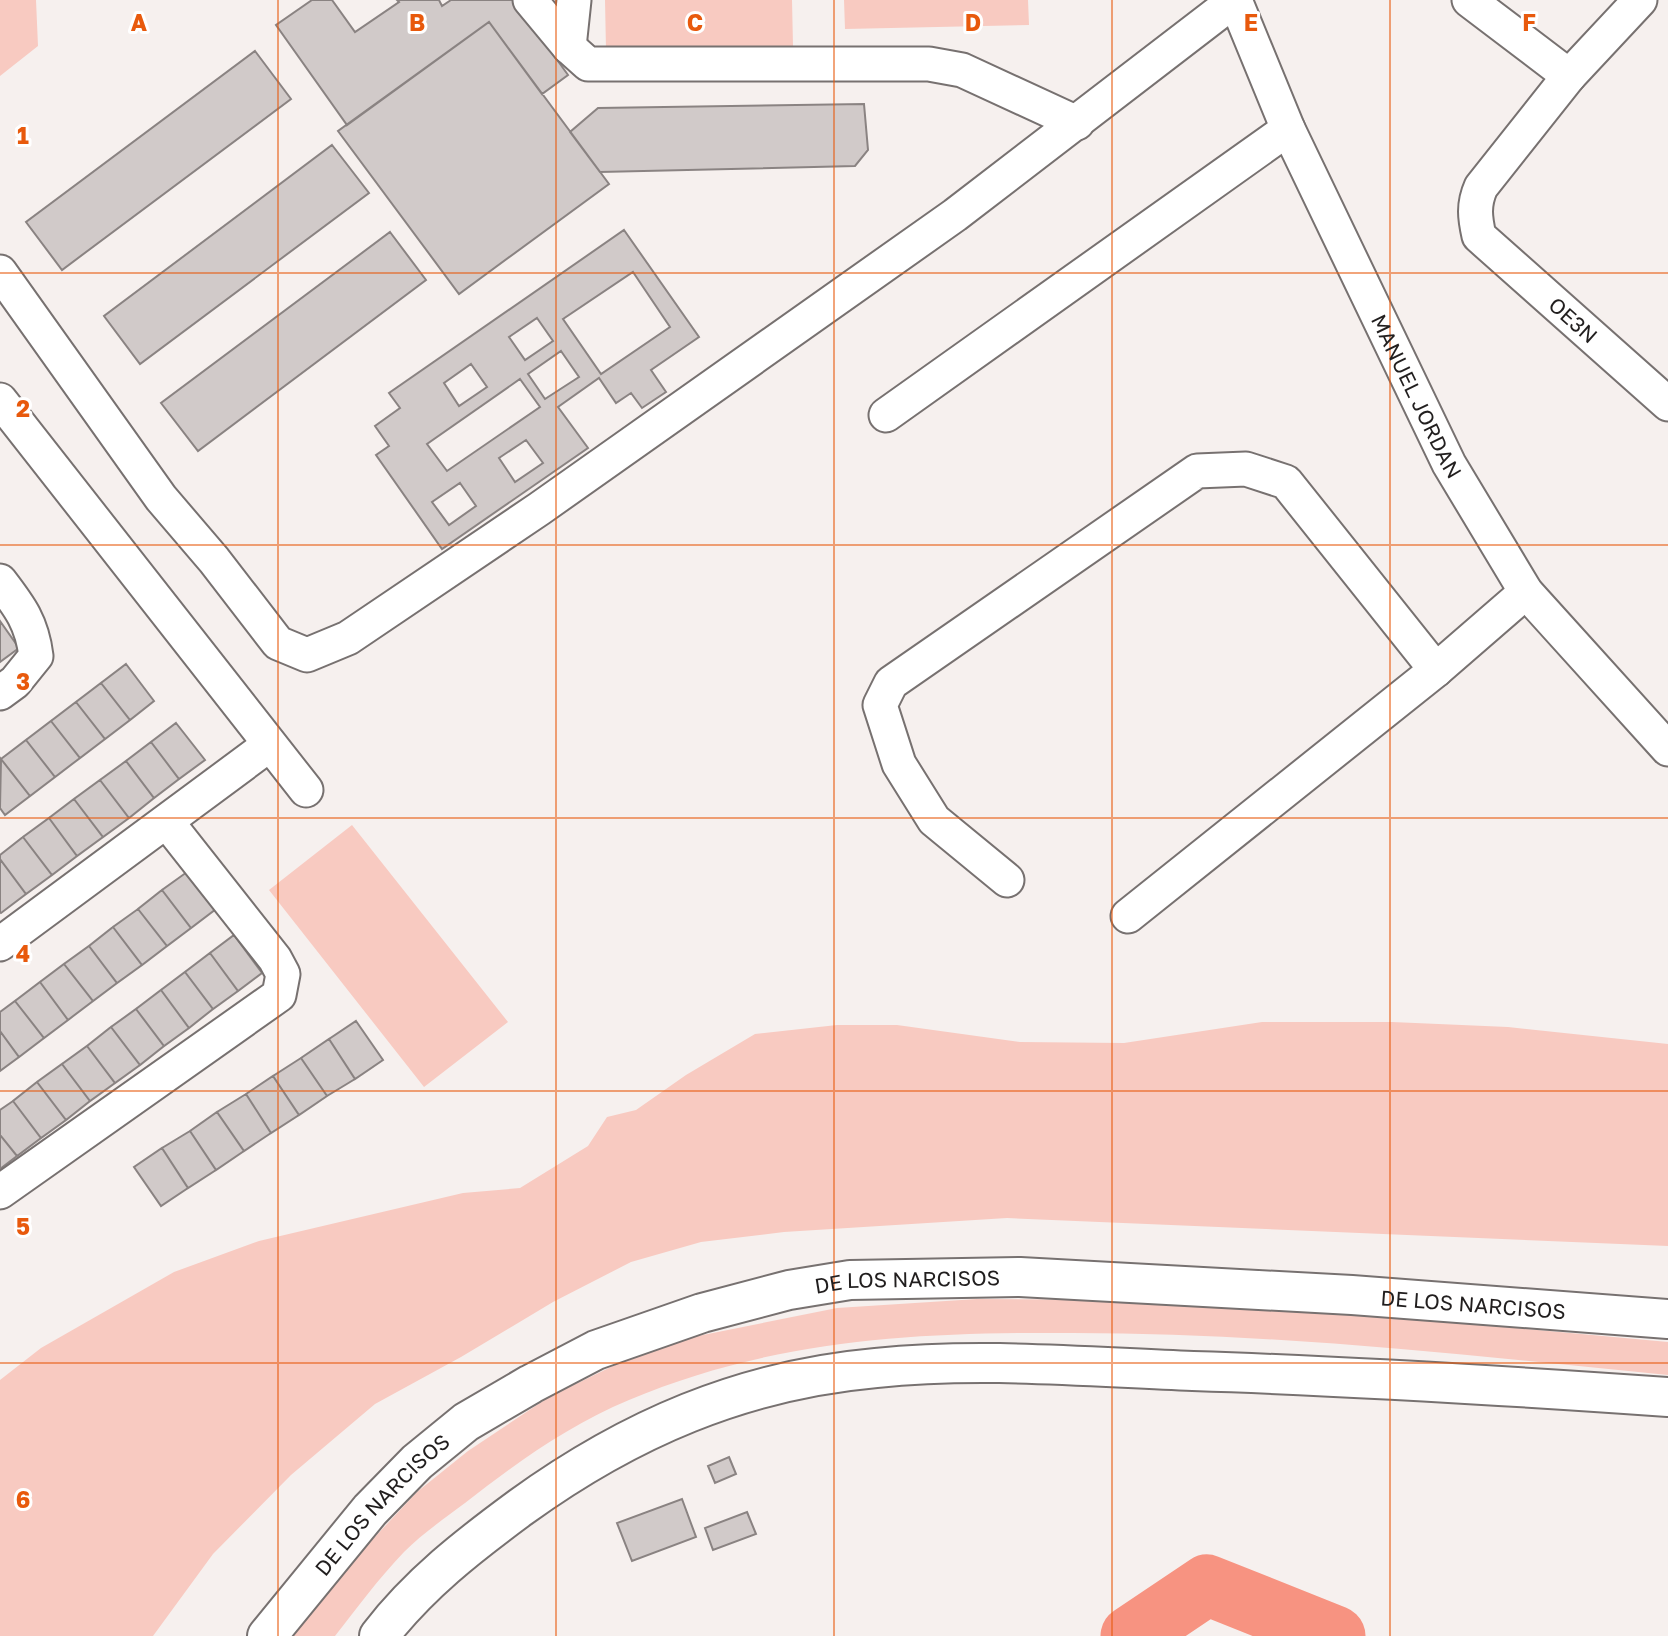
<svg xmlns="http://www.w3.org/2000/svg" width="1668" height="1636" viewBox="0 0 1668 1636" font-family="'Golos Text',sans-serif">
<style>
.green{fill:#f8cac1}
.lines{fill:none;stroke-linecap:round;stroke-linejoin:round}
.river{stroke:#f79381;stroke-width:61}
.building{fill:#d1cac9;stroke:#8a8382;stroke-width:2;fill-rule:evenodd}
.minor-casing{stroke:#777170;stroke-width:37}
.major-casing{stroke:#777170;stroke-width:42}
.minor{stroke:#fff;stroke-width:33}
.major{stroke:#fff;stroke-width:38}
.grid{fill:none;stroke:#e8590c;stroke-width:2;stroke-opacity:0.55}
.labels{text-anchor:middle;dominant-baseline:central;stroke-width:6;stroke-linejoin:round;paint-order:stroke}
.street-label{font-size:21px;fill:#211e1e;stroke:#fff}
.grid-label{font-size:23px;text-anchor:middle;font-weight:bold;fill:#e8590c;stroke:#fff;stroke-width:6;stroke-linejoin:round;paint-order:stroke}
</style>
<rect width="100%" height="100%" fill="#f6f0ee"/>
<path class="green" d="M0 0H36L38 46 0 76Z
M605 0H792L793 46 606 50Z
M844 0H1028L1029 25 845 29Z
M352 825 508 1022 424 1087 269 890Z
M1262 1022H1392L1508 1027 1668 1044V1246L1007 1218 784 1232 701 1242 631 1262 553 1302 461 1357 375 1404 291 1475 213 1554 153 1636H0V1380L41 1348 174 1272 259 1241 463 1193 520 1188 588 1146 607 1117 636 1110 686 1075 755 1034 837 1025H897L1020 1042 1124 1043Z
M977 1299 1128 1300 1364 1314 1668 1342V1375C1470 1355 1272 1333 1073 1333 919 1332 773 1339 629 1400 569 1425 516 1463 465 1503 445 1518 422 1534 404 1552 379 1578 357 1608 335 1636H289L372 1540 417 1492 468 1451 549 1397 615 1365 693 1337 837 1308Z"/>
<g class="lines">
<path class="river" d="M1131 1636 1207 1585 1335 1636"/>
</g>
<path class="building" d="M312 0H332L355 32 399 2 397 0H439L442 6 451 0H514L568 75 542 94 489 22 347 125 276 25Z
M489 22 609 184 459 294 338 131Z
M255 51 291 99 62 270 26 222Z
M864 104 868 150 855 166 600 172 570 132 598 108Z
M332 145 369 193 140 364 104 316Z
M624 230 699 337 651 370 666 392 642 408 631 393 616 403 599 378 558 407 588 448 442 549 376 455 389 446 375 426 400 408 389 393ZM561 351 579 377 545 399 528 374ZM520 379 540 407 447 471 427 444Z
M390 232 426 280 198 451 161 403Z
M633 272 670 327 601 374 563 319Z
M537 318 553 341 525 360 509 337Z
M471 364 487 387 459 406 444 383Z
M526 440 543 463 515 482 499 458Z
M460 483 476 506 449 525 432 502Z
M0 621 19 648 0 662Z
M126 664 154 701 130 720 101 683Z
M101 683 130 720 105 739 76 702Z
M76 702 105 739 80 758 51 721Z
M51 721 80 758 55 777 26 740Z
M176 723 205 760 179 779 151 742Z
M26 740 55 777 30 796 1 759Z
M151 742 179 779 154 798 126 761Z
M1 759 30 796 5 815 0 808Z
M126 761 154 798 129 818 100 780Z
M100 780 129 818 103 837 74 799Z
M74 799 103 837 77 856 49 818Z
M49 818 77 856 52 875 23 837Z
M23 837 52 875 26 894 0 859V855Z
M0 859 26 894 1 913 0 912Z
M187 872 216 909 191 928 162 890Z
M162 890 191 928 167 946 138 909Z
M138 909 167 946 142 965 113 927Z
M113 927 142 965 117 983 89 946Z
M234 935 262 973 238 991 210 953Z
M89 946 117 983 93 1001 64 964Z
M210 953 238 991 213 1009 185 972Z
M64 964 93 1001 68 1020 40 982Z
M185 972 213 1009 189 1028 161 990Z
M40 982 68 1020 44 1038 15 1001Z
M161 990 189 1028 164 1046 136 1009Z
M15 1001 44 1038 19 1057 0 1031V1012Z
M136 1009 164 1046 140 1065 111 1027Z
M356 1021 383 1060 355 1079 329 1039Z
M111 1027 140 1065 115 1083 87 1046Z
M0 1031 19 1057 0 1071Z
M329 1039 355 1079 327 1096 301 1058Z
M87 1046 115 1083 90 1101 62 1064Z
M301 1058 327 1096 299 1115 273 1076Z
M62 1064 90 1101 66 1120 37 1082Z
M273 1076 299 1115 271 1133 246 1094Z
M37 1082 66 1120 41 1138 13 1101Z
M246 1094 271 1133 244 1151 217 1112Z
M13 1101 41 1138 17 1156 0 1135V1110Z
M217 1112 244 1151 216 1170 190 1131Z
M190 1131 216 1170 188 1188 162 1148Z
M0 1135 17 1156 0 1169Z
M162 1148 188 1188 161 1206 134 1167Z
M729 1457 736 1474 715 1483 708 1466Z
M682 1499 696 1537 632 1561 617 1523Z
M747 1512 756 1534 713 1550 705 1528Z"/>
<g class="lines">
<defs>
<g id="minor">
<path d="M530 0 569 47 588 64H929L962 70 1077 123"/>
<path id="s1" d="M1235 0 1288 129 1449 464 1526 592 1668 749"/>
<path d="M1469 0 1569 76"/>
<path id="s2" d="M1640 0 1569 76 1481 187C1473 205 1475 218 1479 236L1668 404"/>
<path d="M569 47 574 0"/>
<path d="M0 272 161 498 214 560 278 643 307 655 348 638 539 509 955 215 1235 0"/>
<path d="M0 400 306 790"/>
<path d="M886 415 1288 129"/>
<path d="M0 581C20 607 32 623 36 656L15 682 0 693"/>
<path d="M1007 880 934 820 899 764 880 705 891 683 1197 471 1246 469 1286 482 1436 670"/>
<path d="M1128 916 1436 670 1526 592"/>
<path d="M0 944 269 745"/>
<path d="M0 1192 279 995 283 974 275 959 167 822"/>
</g>
<g id="major">
<path id="s3" d="M267 1636 370 1510 417 1462 466 1422 531 1384 596 1350 702 1313 789 1290 850 1280 1020 1277 1352 1295 1668 1319"/>
<path d="M379 1636C419 1584 468 1546 521 1507 629 1429 742 1380 876 1368 981 1357 1088 1367 1193 1371 1351 1376 1510 1386 1668 1397"/>
</g>
</defs>
<use href="#minor" class="minor-casing"/>
<use href="#major" class="major-casing"/>
<use href="#minor" class="minor"/>
<use href="#major" class="major"/>
</g>
<path class="grid" d="M278 0V1636M556 0V1636M834 0V1636M1112 0V1636M1390 0V1636M0 273H1668M0 545H1668M0 818H1668M0 1091H1668M0 1363H1668"/>
<g class="labels">
<g class="street-label">
<text stroke="none"><textPath href="#s2" startOffset="422">OE3N</textPath></text>
<text stroke="none"><textPath href="#s1" startOffset="436">MANUEL JORDAN</textPath></text>
<text stroke="none"><textPath href="#s3" startOffset="763">DE LOS NARCISOS</textPath></text>
<text stroke="none"><textPath href="#s3" startOffset="1330">DE LOS NARCISOS</textPath></text>
<text stroke="none"><textPath href="#s3" startOffset="175">DE LOS NARCISOS</textPath></text>
</g>
</g>
<g class="grid-label">
<text x="139" y="31">A</text>
<text x="417" y="31">B</text>
<text x="695" y="31">C</text>
<text x="973" y="31">D</text>
<text x="1251" y="31">E</text>
<text x="1529" y="31">F</text>
<text x="23" y="144">1</text>
<text x="23" y="417">2</text>
<text x="23" y="690">3</text>
<text x="23" y="962">4</text>
<text x="23" y="1235">5</text>
<text x="23" y="1508">6</text>
</g>
</svg>
